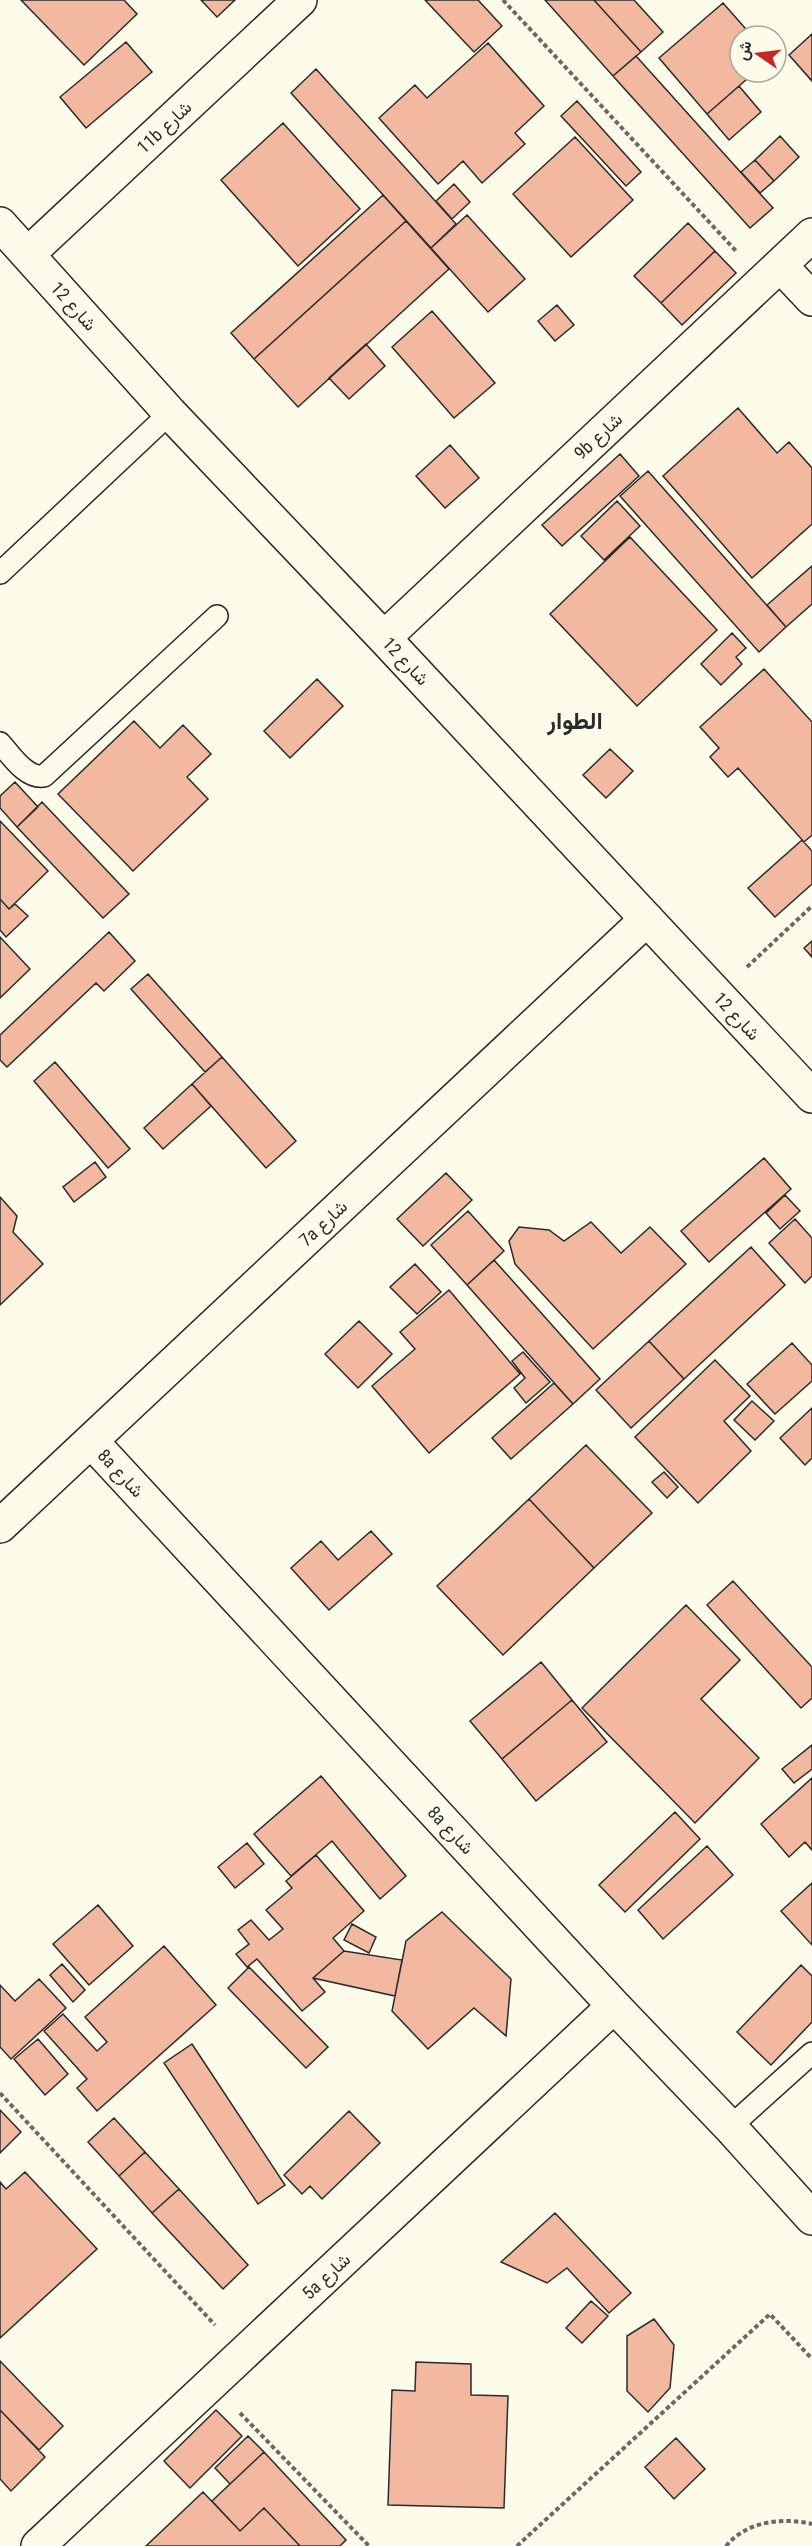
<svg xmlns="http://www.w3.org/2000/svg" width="812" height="2546" viewBox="0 0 812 2546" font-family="'Roboto Condensed',Vazirmatn,sans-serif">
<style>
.building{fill:#f2b8a0;stroke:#2b2b2b;stroke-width:1.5}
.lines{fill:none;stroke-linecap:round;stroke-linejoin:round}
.lane-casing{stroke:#2b2b2b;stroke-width:24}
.street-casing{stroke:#2b2b2b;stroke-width:36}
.path{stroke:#6a6964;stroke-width:4;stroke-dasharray:4.5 3;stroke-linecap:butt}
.lane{stroke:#fdfbea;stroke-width:21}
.street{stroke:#fdfbea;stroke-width:33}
.labels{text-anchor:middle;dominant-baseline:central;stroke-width:4.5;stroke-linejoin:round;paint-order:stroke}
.street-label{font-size:18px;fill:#2b2b2b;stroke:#fdfbea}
.district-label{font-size:24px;font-weight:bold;fill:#2b2b2b;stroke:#fdfbea}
</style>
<rect width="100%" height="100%" fill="#fdfbea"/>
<path class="building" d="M21 0H124L137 14 84 65Z
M201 0H235L217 17Z
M425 0H478L502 26 474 52Z
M545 0H594L641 52 613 76Z
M594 0H634L663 32 641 52Z
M723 3 752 36H740V72H755L707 114 659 58Z
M812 34V81L789 55Z
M126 42 152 72 86 128 60 97Z
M488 43 544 106 515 133 525 144 482 183 463 161 438 184 379 118 415 85 427 98Z
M636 56 773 208 750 228 613 76Z
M316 69 456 224 431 248 291 93Z
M739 86 761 112 729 140 707 114Z
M577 101 641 172 626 186 561 116Z
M283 123 360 209 298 266 221 180Z
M780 136 799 157 774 181 755 160Z
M575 137 633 200 571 257 513 194Z
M755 160 774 181 760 193 741 172Z
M454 184 470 202 452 219 436 201Z
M383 195 406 221 254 359 231 333Z
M467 215 525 279 488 312 431 248Z
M406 221 449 269 298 407 254 359Z
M688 223 715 251 661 303 634 276Z
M715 251 736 273 682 325 661 303Z
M557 305 574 325 555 341 538 321Z
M432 311 495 383 454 418 392 347Z
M366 344 385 366 349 399 329 378Z
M738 408 777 453 789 442 812 468V524L752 578 663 476Z
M450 445 479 478 445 508 416 476Z
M620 454 639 476 562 546 542 525Z
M648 471 786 627 759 652 620 496Z
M617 501 640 526 604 560 581 536Z
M630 537 717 630 637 706 550 614Z
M812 566V604L786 627 767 605Z
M732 633 746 648 736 657 742 664 721 685 701 664Z
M764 669 812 722V835L804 842 738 768 728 777 710 757 719 748 700 727Z
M317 679 343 706 290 758 264 731Z
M134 721 160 748 183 725 211 754 187 777 208 799 133 871 58 794Z
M610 749 633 771 606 798 583 775Z
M15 782 38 807 17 827 0 808V796Z
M42 802 129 894 103 918 17 827Z
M0 821 48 871 9 909 0 899Z
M802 840 812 851V884L775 917 748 888Z
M0 899 9 909 15 904 28 916 6 937 0 930Z
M109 932 135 961 104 991 96 983 7 1067 0 1060V1035Z
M0 937 30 969 0 998Z
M812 941V957L804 948Z
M148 974 222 1057 205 1072 131 989Z
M222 1057 296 1141 266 1168 192 1084Z
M55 1062 130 1149 108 1168 34 1081Z
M192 1084 211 1106 163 1149 144 1128Z
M764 1158 791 1189 709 1262 681 1231Z
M95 1162 106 1177 74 1202 63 1187Z
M446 1173 472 1200 423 1246 397 1219Z
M785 1195 800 1211 780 1229 766 1213Z
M0 1197 17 1216 13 1232 43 1264 0 1305Z
M468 1211 504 1251 467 1285 431 1245Z
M795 1219 812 1238V1276L805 1283 769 1243Z
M591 1222 621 1253 650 1227 686 1264 593 1349 515 1264 509 1241 519 1227 549 1230 564 1241Z
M751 1247 785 1285 684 1379 649 1341Z
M494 1260 600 1379 573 1404 467 1285Z
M415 1264 441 1292 417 1314 390 1287Z
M449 1290 520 1374 429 1453 372 1386 415 1349 400 1332Z
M359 1321 392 1354 358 1388 325 1354Z
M649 1341 684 1379 631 1428 596 1390Z
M792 1343 812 1365V1381L775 1414 747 1384Z
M523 1352 550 1382 526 1403 514 1388 525 1378 512 1361Z
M715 1360 750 1396 724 1421 751 1451 698 1503 635 1437Z
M554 1383 573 1404 511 1459 492 1438Z
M752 1401 774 1421 755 1440 734 1420Z
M812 1408V1458L805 1465 780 1438Z
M586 1445 652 1513 594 1568 529 1499Z
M664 1472 678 1487 667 1498 652 1482Z
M529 1499 594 1568 503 1655 437 1586Z
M371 1531 392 1554 329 1610 291 1568 321 1541 338 1560Z
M733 1581 812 1667V1698L801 1708 707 1605Z
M686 1605 740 1660 701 1699 759 1758 695 1823 582 1708Z
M541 1662 572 1700 502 1759 470 1721Z
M572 1700 607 1742 536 1801 502 1759Z
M812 1745V1769L794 1783 782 1769Z
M321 1776 406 1876 380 1899 332 1841 291 1876 254 1834Z
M812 1778V1850L805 1842 789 1857 761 1824Z
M675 1812 700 1839 625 1912 599 1885Z
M247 1843 264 1864 235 1888 218 1867Z
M707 1846 733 1875 663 1939 638 1910Z
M316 1855 364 1911 333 1938 344 1951 313 1978 325 1992 302 2011 257 1959 247 1967 236 1954 249 1944 238 1930 251 1920 269 1940 283 1929 266 1910 292 1888 286 1881Z
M812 1883V1945L781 1911Z
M98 1905 133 1946 89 1985 53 1944Z
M442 1912 511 1979 506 2036 474 2008 428 2049 392 2011 406 1941Z
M352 1924 376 1937 369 1953 344 1940Z
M164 1946 216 2005 97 2111 77 2088 87 2079 44 2031 63 2014 97 2051 107 2042 85 2017Z
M344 1951 402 1960 395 1996 313 1978Z
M62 1964 85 1990 73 2002 50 1975Z
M801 1965 812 1976V2022L771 2065 737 2032Z
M249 1967 328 2047 306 2068 228 1988Z
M39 1979 66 2008 11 2059 0 2047V1985L15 2001Z
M38 2039 68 2074 45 2095 14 2059Z
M192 2044 285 2185 258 2204 164 2063Z
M0 2110 21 2132 0 2153Z
M349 2111 380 2143 322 2199 310 2186 302 2194 284 2175Z
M114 2118 145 2152 119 2176 88 2142Z
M145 2152 179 2189 152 2213 119 2176Z
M25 2172 97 2249 0 2338V2182L6 2189Z
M179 2189 248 2265 223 2289 152 2213Z
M555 2213 631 2293 609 2313 567 2268 547 2283 501 2262Z
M591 2301 608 2316 582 2343 566 2328Z
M654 2319 674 2345 670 2388 648 2412 627 2391V2336Z
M0 2361 63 2426 39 2450 0 2410Z
M416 2362 471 2364V2395L508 2396 504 2508 388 2505 392 2390 415 2391Z
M0 2410 45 2457 11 2491 0 2479Z
M216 2410 242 2436 190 2488 164 2461Z
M248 2436 264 2452 230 2484 215 2468Z
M676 2438 705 2469 674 2499 645 2467Z
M264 2452 346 2540 340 2546H300L264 2508 240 2531 212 2501Z
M203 2492 240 2531 264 2508 300 2546H146Z"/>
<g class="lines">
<defs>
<path id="lane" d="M0 573 170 413
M0 743C11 755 26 779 44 776L217 616
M730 2127 812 2053"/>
<path id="street" d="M0 224 170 413 384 638 812 1096
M28 254 300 0
M780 265 812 299
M384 638 812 235
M91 1441 614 2006 730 2127 812 2218
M0 1526 647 919
M38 2546 614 2006"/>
</defs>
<use href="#lane" class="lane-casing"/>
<use href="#street" class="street-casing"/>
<path class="path" d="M503 0 736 251
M747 967 812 906
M0 2093 215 2325
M240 2413 369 2546
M517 2546 770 2314 812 2359
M726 2546C747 2521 782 2517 812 2524"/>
<use href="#lane" class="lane"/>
<use href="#street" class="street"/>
</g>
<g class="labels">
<g class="street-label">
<text transform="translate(164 127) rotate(-43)">11b شارع</text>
<text transform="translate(74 306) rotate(48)">شارع 12</text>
<text transform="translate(598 436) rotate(-43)">9b شارع</text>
<text transform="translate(406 661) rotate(47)">شارع 12</text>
<text transform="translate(737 1016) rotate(47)">شارع 12</text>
<text transform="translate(323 1223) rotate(-43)">7a شارع</text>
<text transform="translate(121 1473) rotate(47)">8a شارع</text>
<text transform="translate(451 1830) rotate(47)">8a شارع</text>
<text transform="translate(326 2276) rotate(-43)">5a شارع</text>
</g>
<g class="district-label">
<text x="575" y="721">الطوار</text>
</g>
</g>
<g transform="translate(758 54) rotate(284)"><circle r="28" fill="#fdfbea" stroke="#a9a89e" stroke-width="1.5"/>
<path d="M0-4.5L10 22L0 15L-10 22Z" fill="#c62828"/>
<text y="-9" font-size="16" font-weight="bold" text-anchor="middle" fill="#2b2b2b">ش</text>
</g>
</svg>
